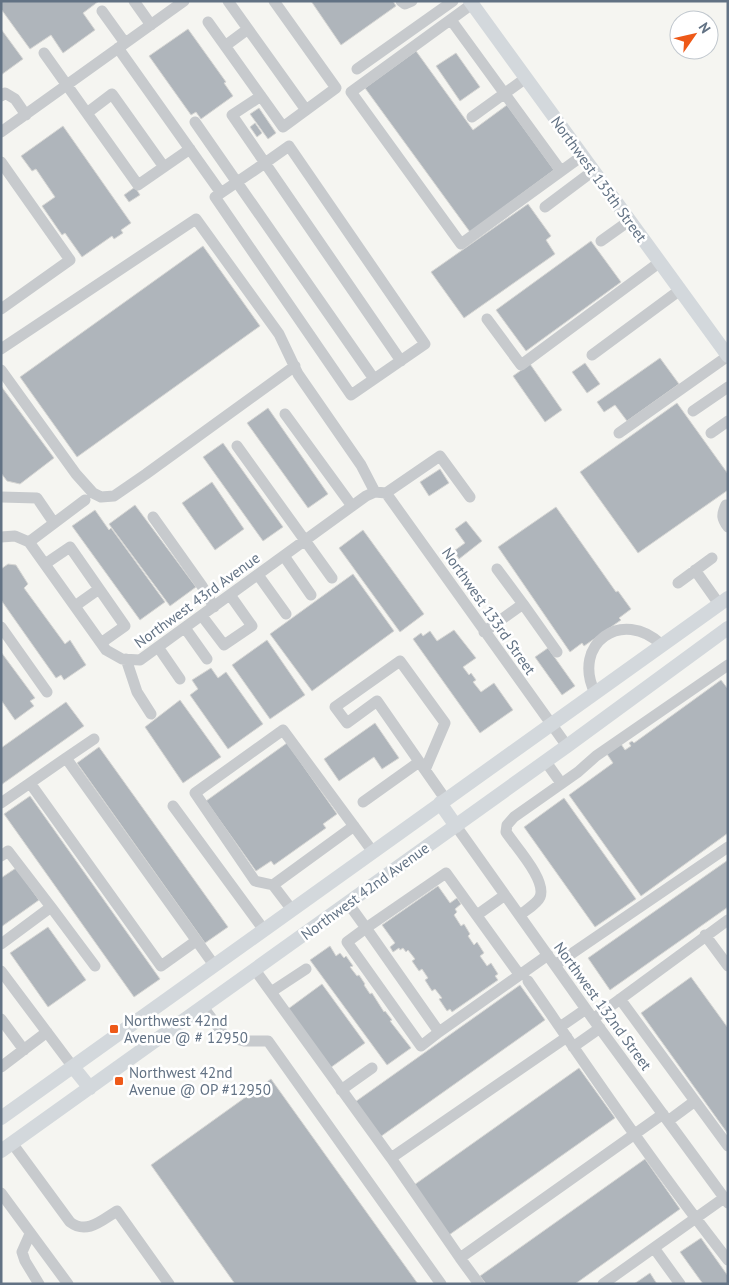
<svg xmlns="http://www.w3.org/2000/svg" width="729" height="1285" viewBox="0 0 729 1285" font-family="'PT Sans',sans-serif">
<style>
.building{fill:#afb5bb;stroke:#d6d6d4}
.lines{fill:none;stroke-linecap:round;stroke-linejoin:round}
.minor{stroke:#c7cacd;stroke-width:11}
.major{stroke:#d3d8dc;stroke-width:14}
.poi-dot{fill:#ee5918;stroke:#fff;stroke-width:2}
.labels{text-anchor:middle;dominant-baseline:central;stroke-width:5;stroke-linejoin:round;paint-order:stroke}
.street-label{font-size:15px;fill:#627284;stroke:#fff}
.poi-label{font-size:15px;fill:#627284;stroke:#fff;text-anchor:start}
</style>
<rect width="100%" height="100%" fill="#f5f5f1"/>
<path class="building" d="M1 1H99L83 13 95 30 63 53 51 35 30 49 1 9Z
M311 1H393L396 6 341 45Z
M1 29 23 59 1 75Z
M188 29 226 82 224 83 233 96 201 119 196 112 191 115 149 56Z
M416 51 473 130 507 105 554 170 470 232 365 88Z
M456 53 480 87 460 101 436 66Z
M259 108 276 133 268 139 250 114Z
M255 123 262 133 257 137 250 127Z
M63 126 131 223 121 230 123 233 114 239 112 236 82 257 65 233 62 235 42 206 55 197 36 169 32 171 21 156Z
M135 187 140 195 129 202 124 195Z
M528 204 551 236 546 240 555 254 464 318 431 272Z
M591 241 621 282 526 351 496 310Z
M203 246 260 326 77 457 20 377Z
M660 358 679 384 627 421 615 405 604 412 597 402Z
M585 363 600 384 587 393 572 372Z
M530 364 562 410 545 422 513 376Z
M1 386 54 458 20 484 7 481 1 473Z
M677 403 728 474V490L638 553 580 472Z
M268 408 328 494 308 508 247 423Z
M223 443 283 527 263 541 203 457Z
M440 469 449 483 429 496 420 482Z
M212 482 244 529 215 550 182 503Z
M135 505 196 587 170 606 109 524Z
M556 507 616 592 618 591 631 609 619 618 621 620 584 646 582 643 570 652 498 547Z
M95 510 109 530 111 528 165 602 140 620 72 526Z
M466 521 482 541 459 559 454 551 465 543 455 529Z
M363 530 424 614 400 632 339 548Z
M8 564 16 565 28 584 24 588 65 644 70 640 86 665 64 680 61 675 56 678 1 600V569Z
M353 574 394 631 312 691 270 634Z
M454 630 476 658 463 667 469 675 471 673 476 680 473 682 481 692 494 683 513 710 480 733 413 639 421 633 423 636 430 631 437 641Z
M267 640 305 695 270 719 232 665Z
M548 648 575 686 562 695 535 657Z
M1 652 35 698 30 701 34 706 15 720 1 700Z
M211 668 218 678 226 672 263 724 228 749 190 695 198 689 192 680Z
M721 680 728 689V833L641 896 569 795 613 763 607 754 621 744 625 750 631 746 629 743 632 741 634 743Z
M180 700 221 757 183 783 145 727Z
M66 702 84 726 1 785V748Z
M375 723 399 758 382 769 374 757 339 781 324 759Z
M287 743 337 814 323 824 326 828 274 865 271 861 256 871 206 801Z
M99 747 228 927 205 943 77 763Z
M30 796 160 979 134 997 4 814Z
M564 798 636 899 595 927 524 827Z
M728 860V907L610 990 588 958Z
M16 868 39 900 1 927V878Z
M438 886 450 903 457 898 461 904 455 909 457 912 454 915 461 926 464 924 470 934 468 936 474 945 477 942 484 953 480 956 487 966 491 963 498 974 495 976 498 980 452 1012 450 1009 447 1011 439 999 442 998 435 989 432 991 425 980 428 978 422 969 419 971 412 961 415 959 408 950 406 952 403 948 400 950 399 948 393 952 390 947 395 943 382 925Z
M48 927 86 980 48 1007 10 953Z
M330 946 336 956 340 953 344 958 346 956 353 966 350 967 357 976 359 975 365 984 364 985 370 994 372 993 384 1012 385 1011 392 1020 390 1021 411 1048 387 1065 310 960Z
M691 977 728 1028V1134L641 1013Z
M322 984 365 1043 330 1068 288 1009Z
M520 985 545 1020 380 1137 355 1102Z
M579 1068 615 1118 449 1235 414 1185Z
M271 1079 418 1284H235L151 1165Z
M645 1159 680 1209 575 1284H486L480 1276Z
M701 1238 728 1276V1284H703L680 1252Z
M650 1273 657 1284H634Z"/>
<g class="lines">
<path class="minor" d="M134 1 151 25
M228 1 248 29
M401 1 405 4 412 1
M472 4 351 92 461 244 582 156
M102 11 125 43
M451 20 561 171
M208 22 283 127 336 88 274 1
M225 46 248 29 306 110
M118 48 221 193
M44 53 138 185 190 149
M357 69 453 1
M1 96 5 93 15 99 26 115
M261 96 232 115 265 163 289 146 425 344C400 361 376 378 351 395L215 197 265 163 401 361
M87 113 112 94 164 167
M472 117 526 78
M195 122 374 379
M1 132 184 1
M1 162 70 260 1 309
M545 207 593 171
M601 241 629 221
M487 319 521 365 660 262
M1 349 196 219 279 334 298 374 361 465 375 492
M592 355 680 290
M1 370 76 474 93 493 101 497 114 496 146 474 295 366
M693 411 728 387
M285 414 352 506
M619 433 728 356
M711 433 728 421
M237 446 332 578
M386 493 567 746
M386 493 440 456 470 497
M1 497 37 498 54 523
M726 505C721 515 722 519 728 527
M153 517 202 586 214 607
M1 537 15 536 29 542 106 650 122 659 140 660 366 496 375 492 386 493
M29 542 85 500
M284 556 311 595
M45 564 70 547 125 626 101 643
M497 569 523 604
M695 570 719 604
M258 575 286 614
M678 583 712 558
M75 606 99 589
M202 616 224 645 252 626 230 595
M1 627 47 692
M185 628 207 659
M484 632 523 604 557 652
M158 647 180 679
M126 659 137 692 151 714
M595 693C571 644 622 607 662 645
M66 758 94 739
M546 762 561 783
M425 770 377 701 347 723 335 707 400 661 445 723 425 770 446 800
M363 802 419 762
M1 803 30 783
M173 806 264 930
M456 826 593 1019 728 1203
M1 856 8 851 51 907
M273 885 354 826
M348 903 366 928 347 942 421 1046 439 1032
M292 910 273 885 255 881 195 793 283 730 373 852
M477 915 505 895
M520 915C526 910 537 904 540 897 547 880 515 846 506 832L507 825 514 817 578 772 596 756 728 665
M705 935 728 966
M196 941 161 966 30 783 66 758 214 965
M1 944 51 907 95 966
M555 965 728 847
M255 970 391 1158 460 1258
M1 971 73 1067
M519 974 446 873 366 928 439 1032 548 955
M528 981C593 1075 657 1170 728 1260
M271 992 306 969
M620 999 728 1146
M203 1007 225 1036 244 1041H268L441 1284
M1 1019 24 1050
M593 1019 728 920
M560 1027 586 1009
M573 1047 600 1028
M1 1067 47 1032
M341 1090 372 1068
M668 1121 695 1101
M12 1143 70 1222C87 1235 102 1220 117 1211L169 1284
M391 1158 567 1037
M1 1193 68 1284
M30 1234 22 1252 25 1261 39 1284
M654 1248 680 1284
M479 1284 460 1258 663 1114
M603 1284 724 1198"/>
<path class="major" d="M470 1 728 356
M440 803 456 826
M73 1067 90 1088
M1 1118 728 598
M1 1151 567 746 728 628"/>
</g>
<g class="poi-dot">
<rect x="109" y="1024" width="10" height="10" rx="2.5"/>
<rect x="114" y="1076" width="10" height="10" rx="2.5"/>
</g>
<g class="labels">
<g class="street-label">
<text transform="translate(599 179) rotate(54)">Northwest 135th Street</text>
<text transform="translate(197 600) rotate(-36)">Northwest 43rd Avenue</text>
<text transform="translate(489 611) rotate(55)">Northwest 133rd Street</text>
<text transform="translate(365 891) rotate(-36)">Northwest 42nd Avenue</text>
<text transform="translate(603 1006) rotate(54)">Northwest 132nd Street</text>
</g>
<g class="poi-label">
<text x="124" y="1020">Northwest 42nd<tspan x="124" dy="17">Avenue @ # 12950</tspan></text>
<text x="129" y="1072">Northwest 42nd<tspan x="129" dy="17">Avenue @ OP #12950</tspan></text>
</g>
</g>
<rect width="729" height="1285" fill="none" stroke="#627284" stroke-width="5"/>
<g transform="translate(694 35) rotate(56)"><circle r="24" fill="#ffffff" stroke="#c0c7ce"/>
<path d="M0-4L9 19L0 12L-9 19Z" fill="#ee5918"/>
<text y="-8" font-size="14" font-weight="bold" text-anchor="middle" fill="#627284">N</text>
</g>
</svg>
